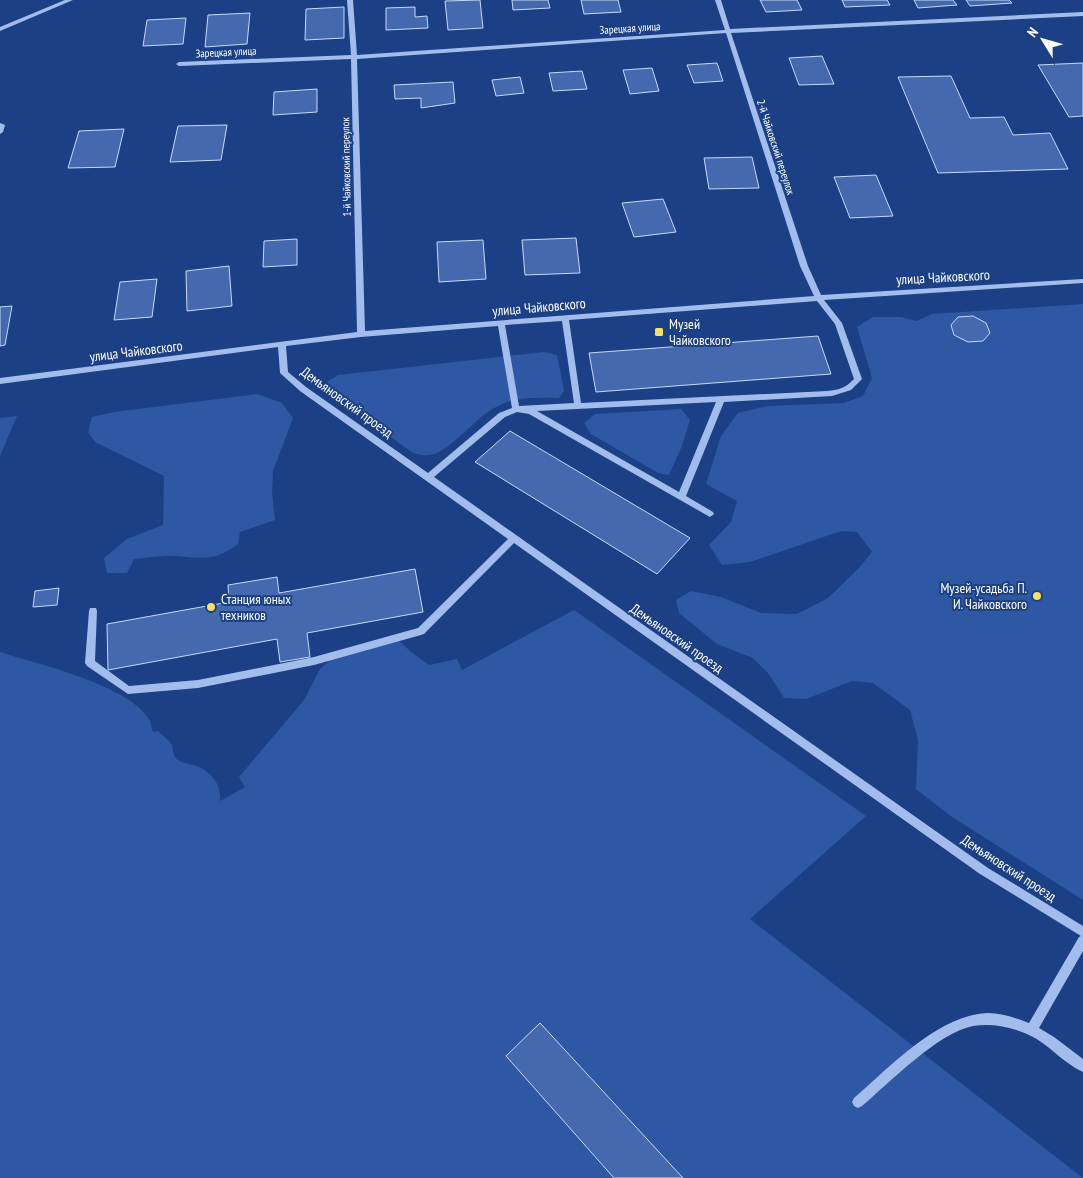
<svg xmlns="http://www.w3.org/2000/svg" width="1083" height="1178" viewBox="0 0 1083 1178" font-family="'PT Sans Narrow',sans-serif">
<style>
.green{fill:#2e58a3}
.building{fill:#4469ae;stroke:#c7d9f8}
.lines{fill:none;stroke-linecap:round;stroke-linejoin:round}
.minor{fill:#a2bceb;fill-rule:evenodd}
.poi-dot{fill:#fcdd5f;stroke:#1b4085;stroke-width:2}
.labels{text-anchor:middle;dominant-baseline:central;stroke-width:4;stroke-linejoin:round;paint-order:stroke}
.far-street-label{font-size:11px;fill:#fff;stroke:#1b4085}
.street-label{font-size:14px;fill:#fff;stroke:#1b4085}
.poi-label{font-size:14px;fill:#fff;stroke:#1b4085;text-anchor:start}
</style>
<rect width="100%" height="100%" fill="#1b4085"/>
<path class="green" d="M1083 304V900L952 817 916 789 918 740 910 710 873 683 852 681 806 699 784 698 768 673 753 658 717 644 679 613 676 600 691 591 721 597 761 613 797 614 828 598 858 569 872 552 857 532 841 531 750 562 722 565 709 545 731 522 737 501 706 484 721 436 738 413 767 406 844 403 863 396 872 378 857 327 873 317H901L917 321 932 314Z
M544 352 557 355 564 391 559 398C538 398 517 396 498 406 476 416 450 453 429 455 424 456 418 454 413 453L330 393 327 382 338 375Z
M257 394 282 403 293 418 273 471 272 492 275 520 240 532 238 544C214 562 202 558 174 556 162 555 147 558 134 559L127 573H107L104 558 127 539 163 525 164 476 95 442 88 432 92 417 114 412Z
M681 409 690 420 682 446 669 475 658 473 591 434 584 423 595 414Z
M17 416 0 456V418Z
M574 610 866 816 750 919 1083 1178H0V652C37 664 131 685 150 721 151 724 152 729 153 732L158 731C162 735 169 740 172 745 173 749 173 754 175 757 180 764 189 763 196 766 211 771 222 785 220 801L245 787 239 777 304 700 320 669 341 651 393 635 410 651 429 665 457 659 462 670Z"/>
<path class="building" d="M480 0 483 28 448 30 445 1Z
M512 0H548L550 8 513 10Z
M581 0H618L621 12 584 14Z
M760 0H797L802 10 766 12Z
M842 0H887L890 5 845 7Z
M914 0H953L957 5 918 8Z
M966 0H1009L1012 3 970 6Z
M344 7V38L305 40 306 9Z
M415 7V17L427 16 428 28 386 30V8Z
M250 13 247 44 205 47 208 15Z
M186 18 183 44 143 46 147 20Z
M822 56 834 84 799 85 789 58Z
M717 63 723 81 694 83 687 65Z
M1083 63V116L1069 117 1038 65Z
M652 68 659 91 630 94 623 70Z
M582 71 587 89 553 91 549 73Z
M951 76 970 118 1004 117 1013 135 1050 133 1068 169 938 173 898 77Z
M520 77 524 93 496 96 492 80Z
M453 82 455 103 421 108V98L395 99 394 85Z
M317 89V112L273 115 274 92Z
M227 125 221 160 170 162 178 126Z
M124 129 115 167 68 168 79 131Z
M752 157 759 188 709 189 704 158Z
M876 175 893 216 850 218 834 177Z
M663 199 676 232 634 237 622 203Z
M576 238 580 273 525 275 522 240Z
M297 239V265L263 267 264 241Z
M483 240 486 279 439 282 437 242Z
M229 266 232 306 187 311 186 271Z
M157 279 152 317 114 320 120 282Z
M12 306 5 345 0 346V307Z
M973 316 986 323 990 333 983 341 968 342 954 335 951 325 958 317Z
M818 336 831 374 596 392 589 353Z
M510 431 690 538 657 574 475 462Z
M415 569 423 612 307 633 310 657 280 662 277 639 108 670 107 624 229 602 228 585 277 577 279 593Z
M59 588 57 605 33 607 35 591Z
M540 1023 683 1178H614L506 1056Z"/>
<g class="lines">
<path class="minor" d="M65 0H73L0 31V27Z
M347 0H353L357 55 725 30 715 0H721L730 29 1083 12V16L731 33 808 266 821 295 1083 279V283L824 300 842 323 862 379 851 390 832 396 724 402 686 496 713 512 714 514 710 517 529 414 517 412 505 417 434 477 988 868 1083 926V951L1039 1028 1054 1037 1083 1059V1072C1064 1064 1049 1044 1029 1035 1012 1027 992 1023 973 1026 939 1032 889 1083 862 1106L858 1108 854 1106 852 1102 854 1098C890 1067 938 1015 988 1013 1002 1013 1016 1018 1029 1023L1079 937 1081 936 980 874 514 543 424 634 421 635 314 665 198 688 128 694 87 666 85 663 89 611 90 608H96L97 611 95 661 129 686 198 680 314 657 418 628 508 539 300 391 280 373 278 347 0 384V378L357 332 351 59 179 66 176 64 179 62 351 55ZM726 33 800 266 814 296 365 331 357 59ZM817 301 835 324 854 379C846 388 838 390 827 391L581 403 569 320ZM562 321 574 403 519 406 505 325ZM498 326 512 408 499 413 428 473 306 387 288 372 286 346 361 337ZM716 402 679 492 537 411Z
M0 123 5 125 3 132 0 134Z"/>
</g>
<g class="poi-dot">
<rect x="654" y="327" width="10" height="10" rx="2.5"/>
<circle cx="1037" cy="596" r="5"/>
<circle cx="211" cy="607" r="5"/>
</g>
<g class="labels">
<g class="far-street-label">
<text transform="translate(630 28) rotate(-4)">Зарецкая улица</text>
<text transform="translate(226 52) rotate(-3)">Зарецкая улица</text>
<text transform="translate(776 147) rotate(72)">2-й Чайковский переулок</text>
<text transform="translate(346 167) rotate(-91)">1-й Чайковский переулок</text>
</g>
<g class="street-label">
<text transform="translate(943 277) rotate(-3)">улица Чайковского</text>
<text transform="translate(539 307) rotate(-5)">улица Чайковского</text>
<text transform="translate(136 351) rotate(-7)">улица Чайковского</text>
<text transform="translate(347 402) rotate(36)">Демьяновский проезд</text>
<text transform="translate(677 638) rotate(35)">Демьяновский проезд</text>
<text transform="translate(1009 868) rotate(33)">Демьяновский проезд</text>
</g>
<g class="poi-label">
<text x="669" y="324">Музей<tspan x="669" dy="16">Чайковского</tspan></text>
<text x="1027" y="588" text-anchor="end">Музей-усадьба П.<tspan x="1027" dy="16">И. Чайковского</tspan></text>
<text x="221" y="599">Станция юных<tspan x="221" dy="16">техников</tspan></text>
</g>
</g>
<g transform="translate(1043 40) rotate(307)" stroke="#1b4085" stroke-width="4" paint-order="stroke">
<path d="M0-4L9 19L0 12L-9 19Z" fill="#ffffff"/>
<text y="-8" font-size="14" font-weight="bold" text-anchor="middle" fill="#ffffff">N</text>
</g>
</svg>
